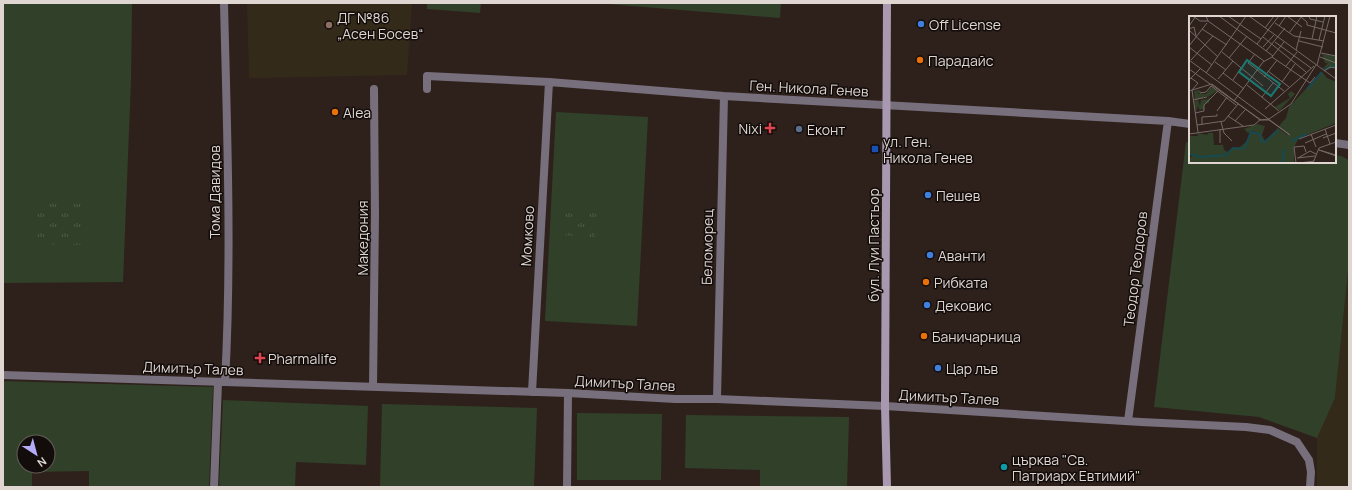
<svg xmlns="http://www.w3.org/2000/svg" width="1352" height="490" viewBox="0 0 1352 490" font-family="Manrope,sans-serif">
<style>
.education{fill:#342a1a}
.green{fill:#314029;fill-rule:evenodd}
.park{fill:url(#park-tufts)}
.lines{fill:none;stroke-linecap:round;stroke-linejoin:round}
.street{stroke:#786f7d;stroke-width:8}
.secondary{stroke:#a899b0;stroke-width:8}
.shop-dot{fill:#3f7fe0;stroke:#120c0a;stroke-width:1.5}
.education-dot{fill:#8d6e63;stroke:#120c0a;stroke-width:1.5}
.food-dot{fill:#e8710a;stroke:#120c0a;stroke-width:1.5}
.health-dot{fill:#e0444e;stroke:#120c0a;stroke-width:1.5}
.service-dot{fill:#5c6f8a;stroke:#120c0a;stroke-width:1.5}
.transit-dot{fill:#1a4fb4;stroke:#120c0a;stroke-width:1.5}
.culture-dot{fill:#0f9aa8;stroke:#120c0a;stroke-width:1.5}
.labels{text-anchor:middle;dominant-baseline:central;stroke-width:3;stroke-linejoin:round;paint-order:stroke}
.poi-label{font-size:14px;fill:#dfd6d2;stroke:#120c0a;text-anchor:start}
.street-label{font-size:14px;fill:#dfd6d2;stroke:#120c0a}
.inset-river{fill:none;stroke:#164950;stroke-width:2}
.inset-road{fill:none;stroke:#756965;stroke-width:1}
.view{fill:#197b73;fill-opacity:0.15;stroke:#197b73;stroke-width:2}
.inset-edge{fill:none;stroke:#dfd6d2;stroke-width:2}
</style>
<defs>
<pattern id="park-tufts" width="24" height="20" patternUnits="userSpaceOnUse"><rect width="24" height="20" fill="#314029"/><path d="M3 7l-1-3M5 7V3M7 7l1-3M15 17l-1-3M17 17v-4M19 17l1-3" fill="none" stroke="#4e5b47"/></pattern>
</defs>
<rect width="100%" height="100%" fill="#2e211c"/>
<path class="education" d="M247 3H412L407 75 249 78Z
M1349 262V487H1317V438L1335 398Z"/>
<path class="green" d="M3 3H132L131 80 123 282 3 283Z
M427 3H481L480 13 427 9Z
M595 3H781L780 18Z
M556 112 648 117 637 326 545 321Z
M1186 142 1190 143V162H1335V155L1341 156 1349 160V262L1335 398 1317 438 1259 417 1154 407Z
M3 381 213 387 209 487H89V471L32 472V487H3ZM24 442H48V466H24Z
M223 400 368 406 366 465 296 462 295 487H219Z
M382 404 537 408 534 487H380Z
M577 413 662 414 661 480H577Z
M686 415 849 417 847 487H760V470L685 468Z"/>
<path class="park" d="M34 203 82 204 81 245 34 244Z
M562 210 597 213 595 238 560 235Z"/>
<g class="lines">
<path class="street" d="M224 3C227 129 232 256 225 382
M427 89V76L549 82 724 96 1168 121 1190 124
M1335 143 1349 145
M3 375 568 393 675 399H717L885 406 1141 422 1246 427 1270 430 1297 442 1309 460 1311 472 1310 487
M373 387 375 215 374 89
M532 392 549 82
M717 399 724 96
M1128 421 1168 121
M214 487 218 382
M567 487 568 393"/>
<path class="secondary" d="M887 487 885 406 887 3"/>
</g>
<g class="shop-dot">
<circle cx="921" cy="24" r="4"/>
<circle cx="928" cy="195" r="4"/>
<circle cx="930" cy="255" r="4"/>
<circle cx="927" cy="305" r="4"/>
<circle cx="938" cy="368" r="4"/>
</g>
<circle class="education-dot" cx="329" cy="25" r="4"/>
<g class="food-dot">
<circle cx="920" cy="60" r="4"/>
<circle cx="335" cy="112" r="4"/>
<circle cx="926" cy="282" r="4"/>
<circle cx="924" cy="336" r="4"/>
</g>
<g class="health-dot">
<path d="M768 122h4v4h4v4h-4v4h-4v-4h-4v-4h4z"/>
<path d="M258 352h4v4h4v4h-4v4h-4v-4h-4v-4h4z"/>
</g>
<circle class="service-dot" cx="799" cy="129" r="4"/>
<rect class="transit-dot" x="871" y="145" width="8" height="8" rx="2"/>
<circle class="culture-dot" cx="1004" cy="467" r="4"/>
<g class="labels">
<g class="poi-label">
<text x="337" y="17">ДГ №86<tspan x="337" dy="16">„Асен Босев“</tspan></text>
<text x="929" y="24">Off License</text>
<text x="928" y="60">Парадайс</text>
<text x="343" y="112">Alea</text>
<text x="762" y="128" text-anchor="end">Nixi</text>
<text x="807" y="129">Еконт</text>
<text x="883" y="141">ул. Ген.<tspan x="883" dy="16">Никола Генев</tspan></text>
<text x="936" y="195">Пешев</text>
<text x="938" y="255">Аванти</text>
<text x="934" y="282">Рибката</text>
<text x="935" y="305">Дековис</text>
<text x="932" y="336">Баничарница</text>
<text x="268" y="358">Pharmalife</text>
<text x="946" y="368">Цар лъв</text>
<text x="1012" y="459">църква "Св.<tspan x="1012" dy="16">Патриарх Евтимий"</tspan></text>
</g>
<g class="street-label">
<text transform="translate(809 88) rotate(3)">Ген. Никола Генев</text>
<text transform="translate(214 192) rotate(-90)">Тома Давидов</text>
<text transform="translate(527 236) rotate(-87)">Момково</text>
<text transform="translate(362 238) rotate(-90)">Македония</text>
<text transform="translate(873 245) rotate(-90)">бул. Луи Пастьор</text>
<text transform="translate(707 247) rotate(-89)">Беломорец</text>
<text transform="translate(1135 269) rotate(-83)">Теодор Теодоров</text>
<text transform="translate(193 368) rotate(2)">Димитър Талев</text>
<text transform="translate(625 383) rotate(3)">Димитър Талев</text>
<text transform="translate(949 397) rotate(3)">Димитър Талев</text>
</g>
</g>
<g transform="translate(1189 16)">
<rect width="147" height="147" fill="#2e211c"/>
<path d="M133 38 147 40 146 52 142 50 133 53 139 47H136ZM22 71 28 75 19 81 21 82 20 87 15 88V94L12 93 11 95 9 90 7 96 5 85 9 84 11 90 12 84 20 83 18 80 6 84 5 75 11 74 12 77 7 78H17ZM102 75 106 78 91 94 86 91 101 82 99 78ZM68 108 76 110 73 119 64 115 59 117 55 113ZM8 117 18 119 19 117H24L25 129H34L35 134 39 136 44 132 41 136 16 143 1 138 0 120H9Z" fill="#314029"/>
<path d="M133 56 138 62 147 66V107L110 122 105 131V147H0V142L7 138 22 140 40 136 44 132 51 131 57 126 62 116 72 117 76 125 89 112 100 120 90 110 97 102 100 91Z" fill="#314029"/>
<path class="inset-river" d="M135 54 147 49M118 73 133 56M103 125 117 118M0 138 12 141 37 139 44 132 53 133 56 131 62 116 71 118 72 125 76 126 89 114M94 147 95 133"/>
<path class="inset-road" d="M4 0 11 5H19M17 0 19 5 75 45M30 0 84 40M39 0 72 23M60 0 147 63M98 0 113 11M120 0 121 3 134 6M112 1 118 6V9L147 17M86 7 105 20 135 25M0 10 7 0M90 10 97 0M76 12 85 0M0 13 5 11 7 20M13 13 38 29M0 14 29 41M100 17 113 0M74 21 117 56M123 23 128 0M130 24 136 0M110 25 134 31M86 26 122 52M68 28 90 0M0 30 18 7M0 31 23 49M74 31 85 19M107 34 112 15M77 35 96 12M33 36 74 70M132 37 147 40M66 38 59 47 95 75M83 41 121 67 126 61M131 41 147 47M40 42 58 20M0 44 101 119M2 44 24 20M26 46 37 54M128 49 141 0M97 50 108 36M0 53 72 104H80L101 119M79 55 100 71M135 55 141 51 147 52M17 57 57 0M34 57 55 73M75 61 88 44M2 62 9 67 3 74M29 63 44 45M0 64 11 53M44 64 52 52M93 66 106 48M58 69 90 95M3 74 9 116M0 75 23 68 71 104M11 77 17 76 22 70 47 89M73 81 84 67M4 84 18 81M45 85 74 46 83 41 95 26M76 93 125 50M28 95 38 81M6 97 15 95V89L29 75M39 100 54 110M46 105 56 94M32 106 35 117 43 125M8 109 35 105 49 88M13 109V101L28 100V98M136 113 141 128M0 118 65 109 71 104 80 103 102 88 127 49M122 118 127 131M134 122 147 117M110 123 147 109M31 127V114M116 127 137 118M130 134 147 140M130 134 147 139M108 142 126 140M109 142 121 135 127 138M107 147 105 131 115 130 117 136M111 147 125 145M124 147 130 132 147 126"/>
<path class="view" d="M58 44 91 68 82 80 50 56Z"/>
<rect width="147" height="147" class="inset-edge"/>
</g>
<rect width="1352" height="490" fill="none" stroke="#dfd6d2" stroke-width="8"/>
<g transform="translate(36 454) rotate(144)"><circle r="19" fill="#120c0a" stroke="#645d5a"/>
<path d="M0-3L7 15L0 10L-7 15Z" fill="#b5acf8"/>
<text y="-6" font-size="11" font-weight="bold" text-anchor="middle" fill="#dfd6d2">N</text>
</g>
</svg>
